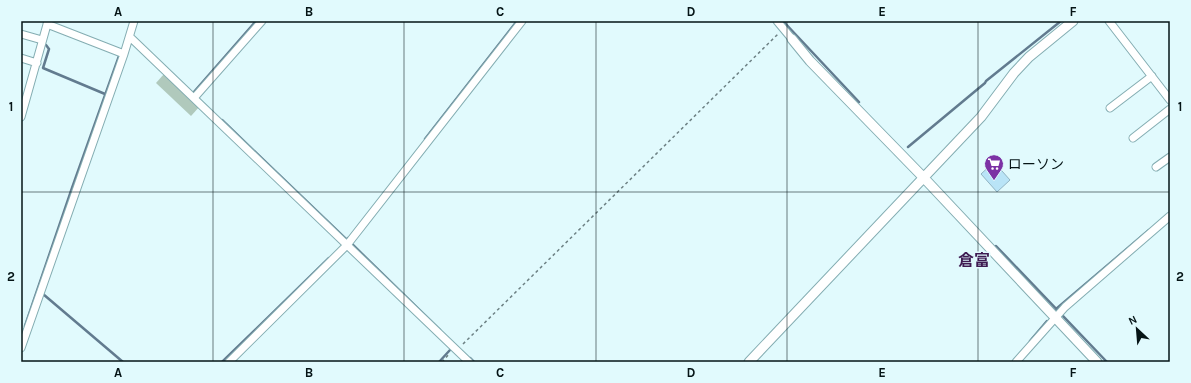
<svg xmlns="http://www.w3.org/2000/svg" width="1191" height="383" viewBox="0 0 1191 383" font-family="Karla,'Noto Sans JP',sans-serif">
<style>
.green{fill:#b0c9bc}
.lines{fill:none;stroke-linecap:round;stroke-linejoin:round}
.stream{stroke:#627b8f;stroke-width:2.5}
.building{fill:#b9e4f7;stroke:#91b4c3}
.minor-casing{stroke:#84adb2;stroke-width:9}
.tertiary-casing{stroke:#84adb2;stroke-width:11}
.path{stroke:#6d8184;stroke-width:1.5;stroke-dasharray:3 3;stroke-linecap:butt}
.minor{stroke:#fff;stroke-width:7}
.tertiary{stroke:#fff;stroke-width:9}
.grid{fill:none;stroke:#051416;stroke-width:1;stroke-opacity:0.55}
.labels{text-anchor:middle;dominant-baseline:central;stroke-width:3;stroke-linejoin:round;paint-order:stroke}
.poi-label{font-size:14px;fill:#051416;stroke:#e1fafd;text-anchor:start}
.quarter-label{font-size:16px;font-weight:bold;fill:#3e1b52;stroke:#e1fafd}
.neatline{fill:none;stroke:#051416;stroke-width:1.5}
.grid-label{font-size:13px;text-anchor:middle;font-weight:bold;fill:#051416}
</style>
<rect width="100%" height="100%" fill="#e1fafd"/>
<path class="green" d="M164 74 200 106 191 116 156 83Z"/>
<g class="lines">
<path class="stream" d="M783 21 859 102
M44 44 46 45 49 49 43 68 105 94
M193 93 256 21
M222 120 347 240 348 238
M425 139 517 21
M908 147 985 83 986 81 1061 21
M353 245 440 330
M996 246 1107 362
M43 294 123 362
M1056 309 1149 230
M25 326 72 188 119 56
M1030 341 1047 321
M470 358 474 362
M222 362 329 258
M439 362 450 350"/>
</g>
<path class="building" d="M994 162 1010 180 997 192 981 174Z"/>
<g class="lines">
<defs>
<path id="minor" d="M777 21 792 39
M1109 21 1170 100
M47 24 124 54
M21 34 42 40
M130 37 469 362
M21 58 37 63
M194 98 262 21
M1110 108 1152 76
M21 117 48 21
M1133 138 1170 109
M1156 167 1170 157
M21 348 124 54 134 21
M229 362 347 245 522 21
M1016 362 1065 307 1170 216"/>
<path id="tertiary" d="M792 39 810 61 924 178 1097 362
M749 362 981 117 1014 73 1029 57 1073 21"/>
</defs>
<use href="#minor" class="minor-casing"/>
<use href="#tertiary" class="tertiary-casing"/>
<path class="path" d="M463 344 778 34
M442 362 450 353"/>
<use href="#minor" class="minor"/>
<use href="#tertiary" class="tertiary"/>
</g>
<path class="grid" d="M213 21V362M404 21V362M596 21V362M787 21V362M978 21V362M21 192H1170"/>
<defs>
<symbol id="supermarket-pin" viewBox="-11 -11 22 30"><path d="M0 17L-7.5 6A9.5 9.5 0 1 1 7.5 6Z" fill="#7c32a5" stroke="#e1fafd"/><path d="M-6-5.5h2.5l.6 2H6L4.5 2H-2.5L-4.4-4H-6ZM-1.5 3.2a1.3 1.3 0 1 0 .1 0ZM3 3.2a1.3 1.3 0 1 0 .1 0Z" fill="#fff"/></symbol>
</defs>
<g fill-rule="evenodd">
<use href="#supermarket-pin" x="983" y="153" width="22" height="30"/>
</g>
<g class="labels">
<g class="poi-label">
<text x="1008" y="164">ローソン</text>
</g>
<g class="quarter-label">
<text x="974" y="260">倉富</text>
</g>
</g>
<rect width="1191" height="383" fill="none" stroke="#e1fafd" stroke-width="44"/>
<g transform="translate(1137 329) rotate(334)" stroke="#e1fafd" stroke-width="3" paint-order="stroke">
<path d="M0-3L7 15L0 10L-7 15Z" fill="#051416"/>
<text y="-6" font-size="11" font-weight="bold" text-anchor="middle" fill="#051416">N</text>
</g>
<rect x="22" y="22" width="1147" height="339" class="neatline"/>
<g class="grid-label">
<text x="118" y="16">A</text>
<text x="309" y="16">B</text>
<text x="500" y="16">C</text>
<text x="691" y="16">D</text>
<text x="882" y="16">E</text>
<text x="1073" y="16">F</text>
<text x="11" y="111">1</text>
<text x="1180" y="111">1</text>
<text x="11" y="281">2</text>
<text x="1180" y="281">2</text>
<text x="118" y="377">A</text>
<text x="309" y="377">B</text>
<text x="500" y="377">C</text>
<text x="691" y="377">D</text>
<text x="882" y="377">E</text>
<text x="1073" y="377">F</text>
</g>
</svg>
